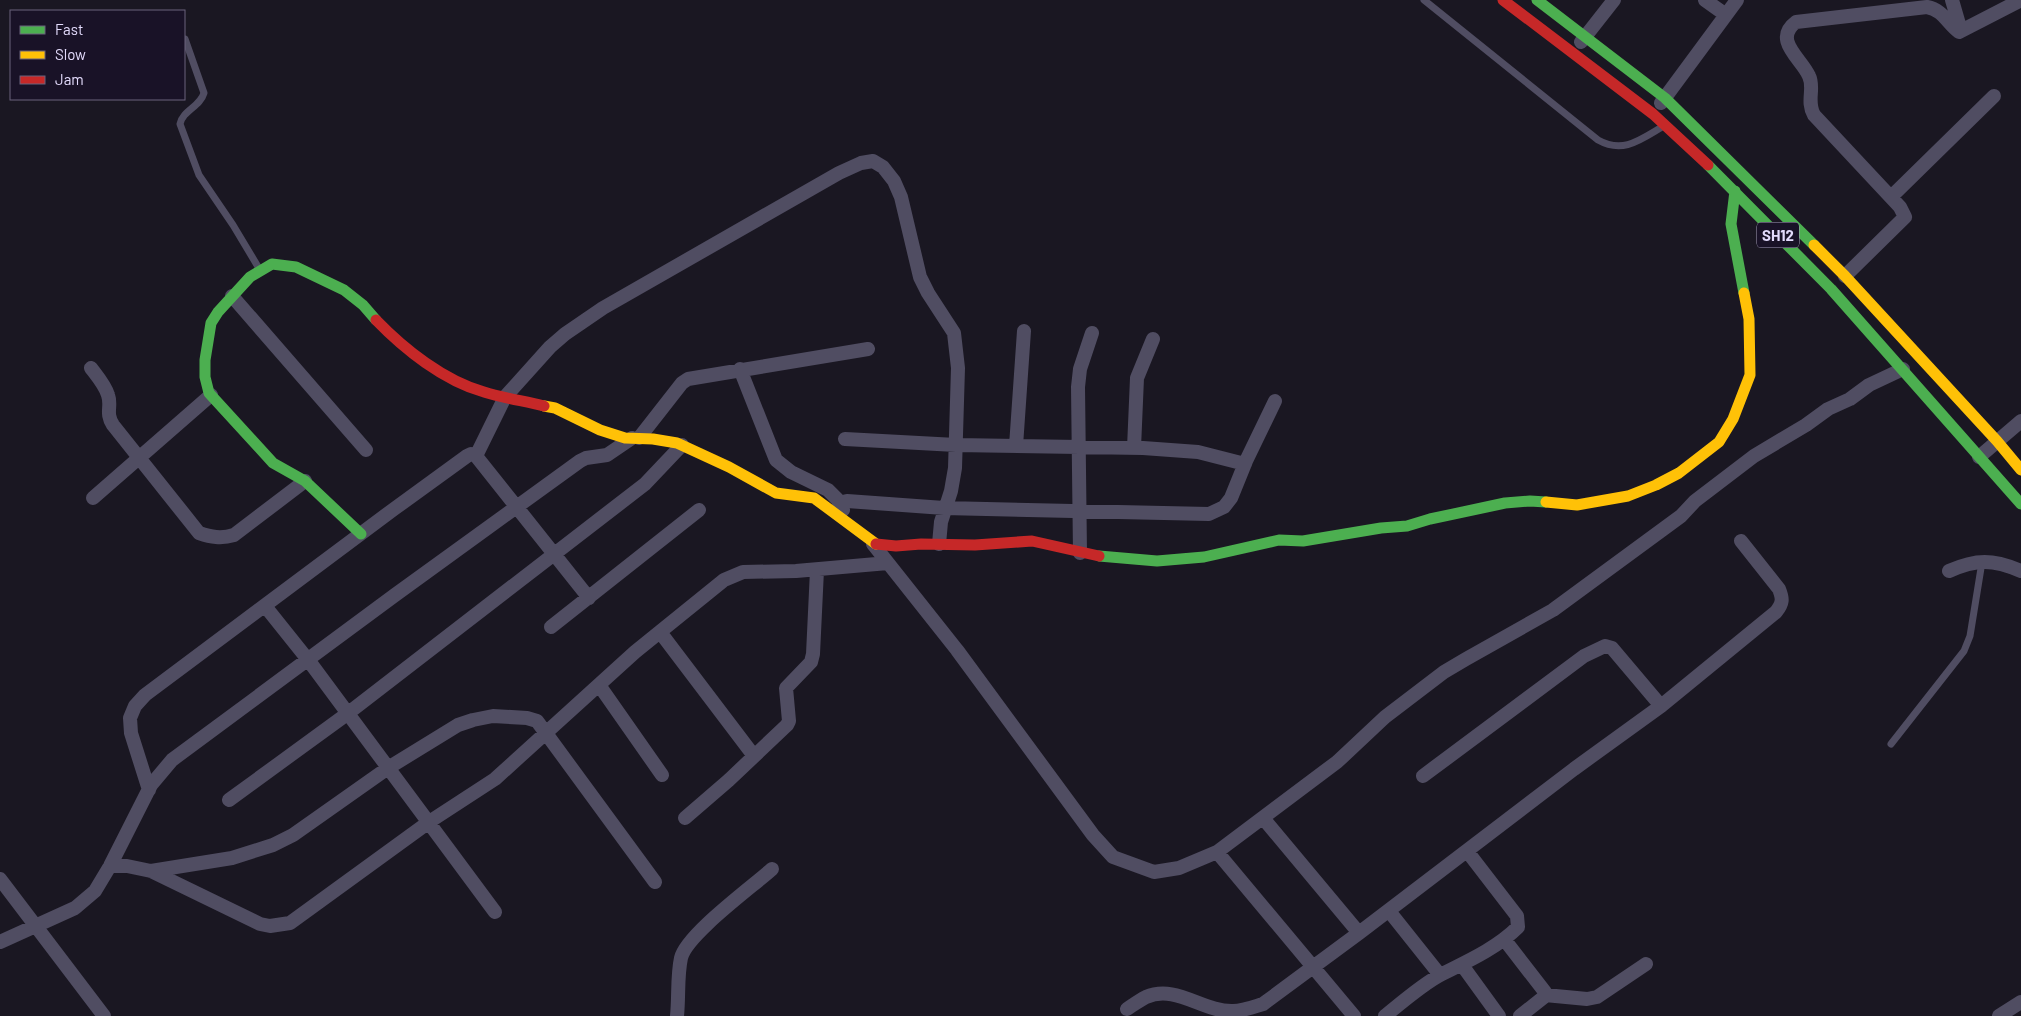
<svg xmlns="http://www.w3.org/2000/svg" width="2021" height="1016" viewBox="0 0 2021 1016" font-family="Barlow,sans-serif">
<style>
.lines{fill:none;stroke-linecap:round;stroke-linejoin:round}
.lane{stroke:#504d62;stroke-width:7}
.street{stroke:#504d62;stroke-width:14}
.fast{stroke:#4caf50;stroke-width:11}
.slow{stroke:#ffc107;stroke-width:11}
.jam{stroke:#c62828;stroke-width:11}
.labels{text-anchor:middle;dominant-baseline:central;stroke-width:5;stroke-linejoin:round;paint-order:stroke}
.shield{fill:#191227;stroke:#a69fbc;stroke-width:1}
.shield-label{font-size:15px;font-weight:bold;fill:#e3dbfc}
</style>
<rect width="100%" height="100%" fill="#1a1722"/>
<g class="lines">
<path class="lane" d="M1424 0 1598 140C1623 154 1640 140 1662 127
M185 39 204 93C200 107 183 110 180 124L199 175 233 225 260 270
M1891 744 1964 651 1970 636 1982 562"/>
<path class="street" d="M1705 0 1726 15
M1952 0 1961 31
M1581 42 1614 0
M1661 103 1737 0
M1891 197 1994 96
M1845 276 1905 217 1900 207 1814 115C1806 101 1815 88 1809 76 1802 59 1772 40 1796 22L1927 7C1943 10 1947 23 1959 32L2021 0
M232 296 366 450
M91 368C97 376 105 385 108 395 112 406 105 413 113 425L199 533C211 537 221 539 234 535L305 481
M740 369 776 460 791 472 828 490 837 499 843 510
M639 438 682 383 688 379 868 349
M845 439 956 445 1143 448 1198 452 1245 464
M1016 446 1024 331
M1134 448 1137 378 1153 339
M476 456 505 397 550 347 565 334 603 308 839 173 861 163 873 161 883 167 894 181 901 197 920 277 928 293 954 333 958 368 955 468 951 491 941 522 939 544
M1979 457 2021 421
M93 498 211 395
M839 503 847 501 944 508 1209 514 1224 507 1231 498 1246 461 1275 401
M873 544 957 650 1093 835 1113 857 1154 872 1179 868 1217 852 1337 762 1385 717 1444 672 1466 659 1553 610 1681 516 1695 501 1754 456 1806 425 1828 409 1850 399 1869 385 1903 369
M1080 553 1078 387 1080 369 1092 333
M1949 571C1976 559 1993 559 2021 571
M265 606 309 661 495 912
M551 627 699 510
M660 632 754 756
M599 685 662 775
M1423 776 1584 656 1605 646 1612 648 1661 706
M149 790 131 733 130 718 135 706 145 695 394 509 467 456 471 454 476 456 589 598
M229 800 347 714 645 484 682 445
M685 818 729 780 787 725 789 721 786 688 811 662 813 654 817 570
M1263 818 1359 933
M1217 852 1354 1016
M110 866H127L151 871 260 924 270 926 290 923 429 822 495 779 635 652 724 580 743 572 796 571 888 563
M151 871 232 858 273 845 293 835 388 768 458 725 473 720 493 716 527 718 537 721 655 882
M0 879 104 1016
M1389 911 1440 975
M1504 939 1545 992 1544 997 1520 1016
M0 942 75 908 95 891 110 866 151 785 172 760 395 595 580 461 586 458 607 455 632 438
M1462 965 1499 1016
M1545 995 1587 999 1597 997 1646 964
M1127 1009C1133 1005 1140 1000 1146 997 1176 984 1203 1012 1233 1011 1243 1011 1253 1007 1263 1004L1359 933 1574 769 1661 706 1776 612C1783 603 1783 599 1779 589L1741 541
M677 1016C679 997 677 976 681 958 686 935 752 887 772 869
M1385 1016C1401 1003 1424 983 1442 974 1468 961 1497 948 1518 927L1517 916 1467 851
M1999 1016 2021 1002"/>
<path class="fast" d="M1537 0 1665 98 1814 245
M1708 165 1831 289 2021 504
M1735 191 1731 224 1744 293
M361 534 305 481 273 463 209 393 205 377V360L211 323 218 312 250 277 272 264 296 267 344 290 363 305 376 320
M1099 556 1157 561 1204 557 1279 540 1303 541 1381 528 1407 526 1430 519 1505 503 1530 501 1546 502"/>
<path class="slow" d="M1814 245 1845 276 1997 441 2021 470
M544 406 555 408 600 430 625 438 653 439 677 443 729 467 776 493 814 498 876 544
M1546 502 1577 505 1628 496 1656 485 1679 473 1719 442 1733 419 1750 375 1749 319 1744 293"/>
<path class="jam" d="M1503 0 1653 114 1708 165
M376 320C404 349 444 381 484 392 503 398 524 401 544 406
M876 544 896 546 921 544 975 545 1032 541 1099 556"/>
</g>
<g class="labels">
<rect class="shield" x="1757" y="222.5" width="42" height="25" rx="4"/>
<g class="shield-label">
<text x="1778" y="235">SH12</text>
</g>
</g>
<rect x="10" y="10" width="175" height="90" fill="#191227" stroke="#6a627c"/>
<rect x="20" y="26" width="25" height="8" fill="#4caf50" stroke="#6a627c"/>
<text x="55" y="35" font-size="15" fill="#e3dbfc">Fast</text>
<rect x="20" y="51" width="25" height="8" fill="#ffc107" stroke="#6a627c"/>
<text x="55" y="60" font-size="15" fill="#e3dbfc">Slow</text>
<rect x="20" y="76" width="25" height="8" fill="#c62828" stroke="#6a627c"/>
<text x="55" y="85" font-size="15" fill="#e3dbfc">Jam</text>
</svg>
